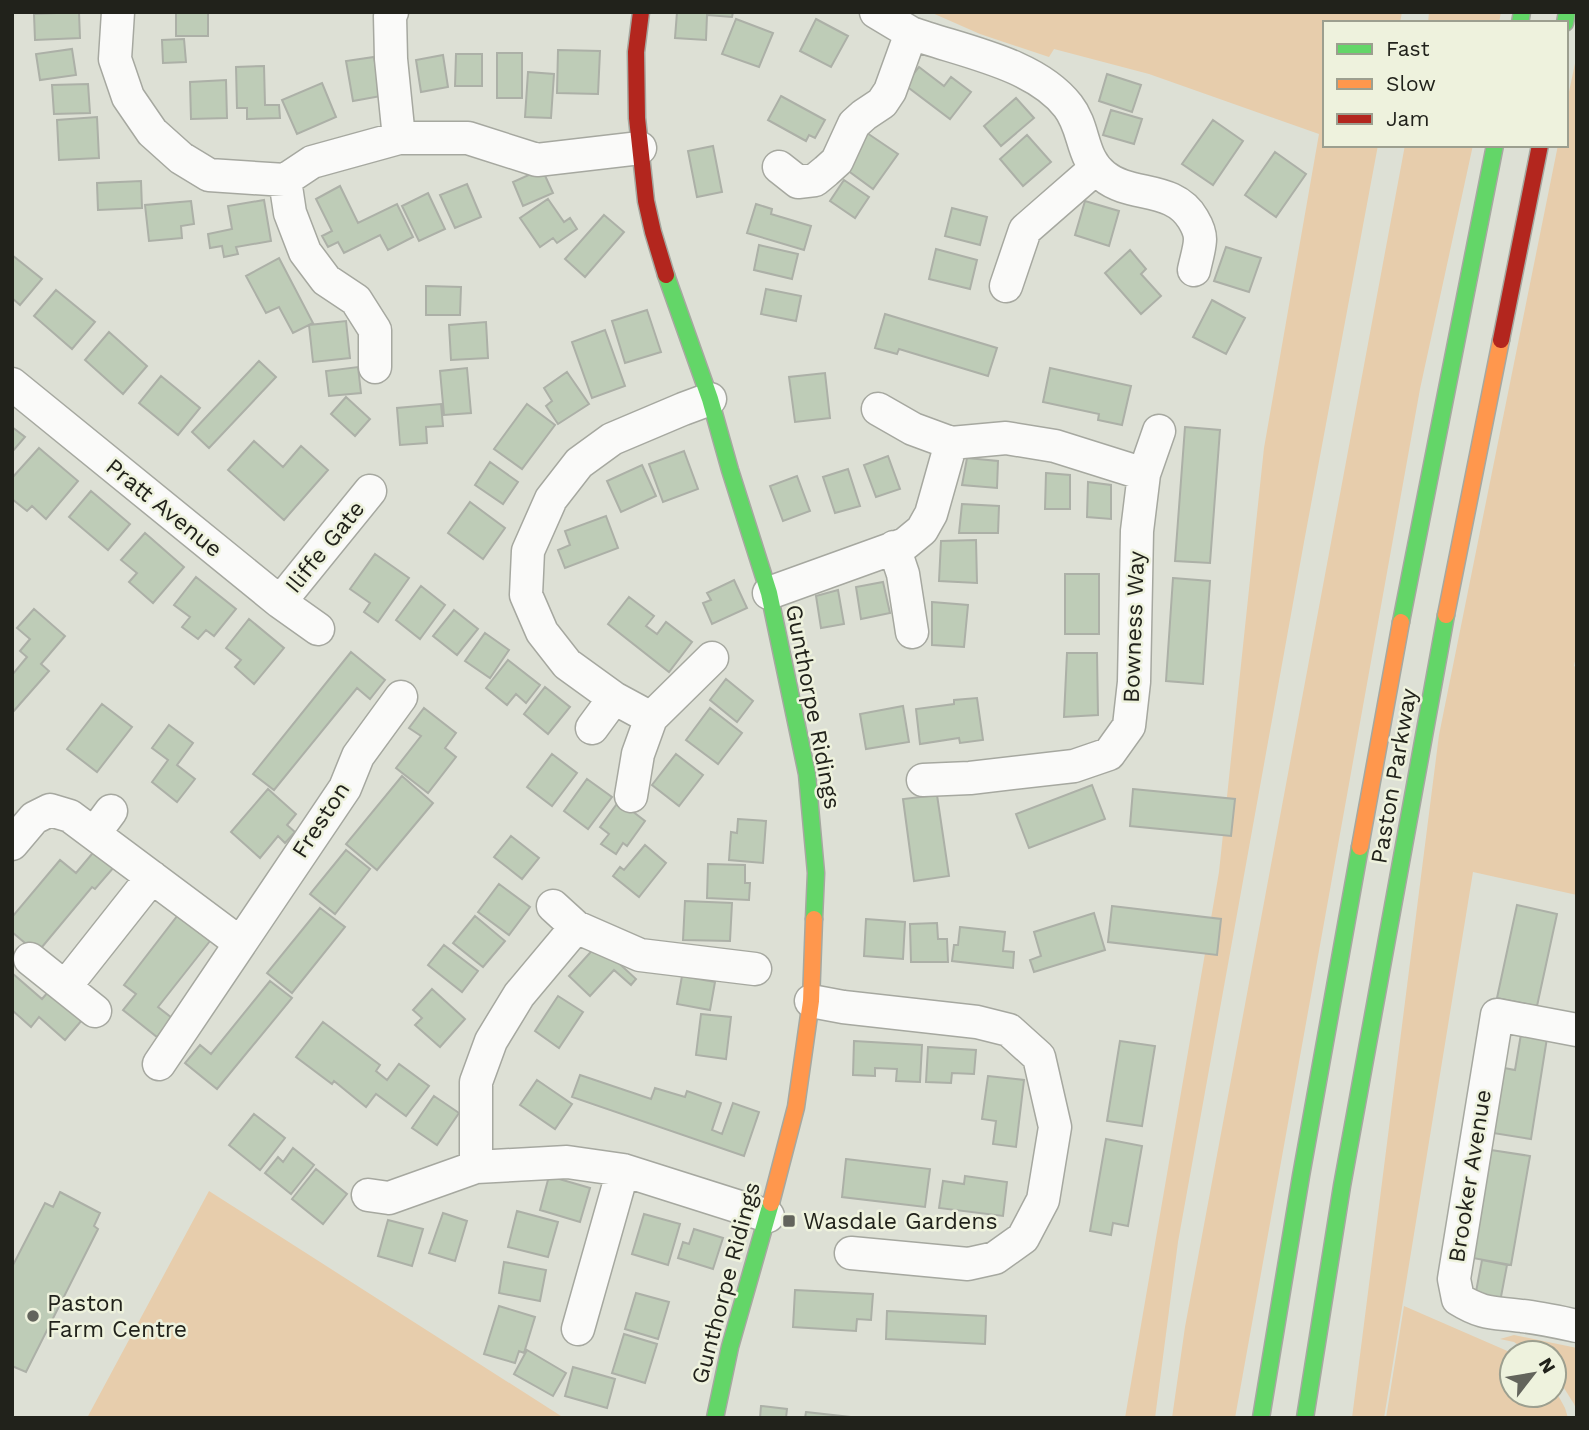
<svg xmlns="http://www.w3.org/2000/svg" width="1589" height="1430" viewBox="0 0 1589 1430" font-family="'Work Sans',sans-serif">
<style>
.green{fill:#e7cdac}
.building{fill:#beccb7;stroke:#acb0a7;stroke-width:2}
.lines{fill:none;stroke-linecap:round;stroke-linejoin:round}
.street-casing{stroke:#a6a8a0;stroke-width:35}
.fast-casing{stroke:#a6a8a0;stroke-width:19}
.slow-casing{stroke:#a6a8a0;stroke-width:19}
.jam-casing{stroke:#a6a8a0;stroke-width:19}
.street{stroke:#fafaf9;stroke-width:32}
.fast{stroke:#63d668;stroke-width:16}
.slow{stroke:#ff974d;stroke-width:16}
.jam{stroke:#b3261e;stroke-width:16}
.poi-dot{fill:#63645c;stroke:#eef2dd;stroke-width:2.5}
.labels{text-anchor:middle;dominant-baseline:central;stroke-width:5;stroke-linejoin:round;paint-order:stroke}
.street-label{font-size:23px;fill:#21221b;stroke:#eef2dd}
.poi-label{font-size:23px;fill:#21221b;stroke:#eef2dd;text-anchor:start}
</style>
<rect width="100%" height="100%" fill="#dde0d5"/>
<path class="green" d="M930 12H1402L1400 23H1325V145H1378L1304 542 1178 1242 1155 1418H1125L1219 872 1264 448 1319 134 1149 74 1054 49 1049 57 980 34Z
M1429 12H1501L1499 23H1428Z
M1577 54V652L1574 666 1577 668V895L1473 872 1384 1418H1352L1439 735 1558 145H1566V106Z
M1405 145H1473L1420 389 1235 1418H1172L1185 1327Z
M209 1191 561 1416V1418H87Z
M1404 1306 1512 1353V1395H1554V1388L1565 1408 1568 1418H1386Z
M1514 1335 1577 1348V1411L1574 1404 1554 1372V1353H1529L1514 1342 1500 1339Z"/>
<path class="building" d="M79 12 80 38 35 40 34 14Z
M176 12H208V36H176Z
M677 12H733L732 17 707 15 706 40 675 38Z
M736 19 773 33 759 67 722 54Z
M816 19 848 36 831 67 800 51Z
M184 39 186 62 163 63 162 40Z
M72 49 76 75 40 80 36 54Z
M558 50 600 51 598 94 557 93Z
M497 53H522V98H497Z
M456 54H482V86H455Z
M443 55 448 87 421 92 416 60Z
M374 57 381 96 353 101 346 61Z
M264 66 265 105H279L280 118 247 119V108H237L236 67Z
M919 67 944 86 951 77 971 92 950 119 905 85Z
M528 72 554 74 551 118 525 117Z
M1107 74 1141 85 1132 112 1099 101Z
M226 80 227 118 191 119 190 82Z
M322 83 336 117 297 134 282 100Z
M88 84 90 113 54 114 52 85Z
M781 96 825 120 815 138 809 135 806 141 768 120Z
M1016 98 1034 118 1001 146 984 126Z
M1111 110 1142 119 1134 144 1103 135Z
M97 117 99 158 59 160 57 120Z
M1213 120 1243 141 1213 185 1182 164Z
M867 133 898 154 873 189 843 167Z
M1027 135 1051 162 1023 186 1000 159Z
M713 146 722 192 697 197 688 151Z
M1275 152 1306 174 1276 217 1245 195Z
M542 169 553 193 523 206 513 182Z
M844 180 869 197 855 218 830 201Z
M141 181 142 208 98 210 97 183Z
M467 184 481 217 455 228 440 195Z
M340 186 358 223 397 204 413 237 388 250 380 235 344 253 338 242 328 247 322 236 332 231 316 199Z
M428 193 445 229 419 241 402 206Z
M548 199 564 222 570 218 577 229 557 243 553 238 540 247 520 218Z
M264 200 271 241 236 247 238 254 224 257 222 246 210 248 208 234 232 229 228 206Z
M191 201 194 224 181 226 182 238 149 241 145 205Z
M1085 201 1119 211 1109 246 1075 235Z
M756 204 772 209 771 214 811 226 804 250 747 233Z
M952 208 987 217 980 245 945 236Z
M604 215 624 232 585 277 565 259Z
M759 245 798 254 792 279 754 270Z
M1226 247 1261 258 1249 292 1214 281Z
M936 249 977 260 970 289 929 279Z
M1130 250 1146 269 1141 274 1161 296 1141 314 1105 273Z
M12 255 42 279 20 305 12 298Z
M279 258 313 323 293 333 279 307 266 313 246 276Z
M426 286 461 287 460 315H426Z
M766 289 801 296 796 321 761 314Z
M56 290 95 322 72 349 34 316Z
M1212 300 1245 318 1226 354 1193 337Z
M647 310 661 352 625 363 612 321Z
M885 314 997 348 988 376 899 349 897 354 875 348Z
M346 321 350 358 313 362 309 325Z
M486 322 488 358 451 360 449 325Z
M605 330 625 386 592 398 572 342Z
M109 332 147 366 123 394 85 360Z
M259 361 276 377 209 448 192 432Z
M358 367 361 393 329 396 326 371Z
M467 368 471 413 444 415 440 371Z
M1050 368 1131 386 1122 425 1098 420 1099 414 1043 402Z
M567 372 589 404 558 424 546 406 552 401 544 388Z
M825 373 830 418 795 422 789 377Z
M161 376 200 408 178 435 139 403Z
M346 397 370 419 355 436 331 414Z
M441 404 443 426 426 427 427 443 400 445 397 408Z
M527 404 555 425 522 469 494 449Z
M12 427 25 437 12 452Z
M1185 427 1220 430 1210 563 1175 561Z
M254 441 283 467 301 446 328 470 284 520 228 470Z
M39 448 78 481 46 519 32 506 27 511 12 499V478Z
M684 451 698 489 663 502 649 464Z
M888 456 900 489 876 497 864 465Z
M967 458 998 461 997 488 962 485Z
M490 462 518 482 503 504 475 485Z
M642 465 656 496 621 512 607 481Z
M848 469 860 506 835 513 823 477Z
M1046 473 1070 475V509H1045Z
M797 476 810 511 783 521 770 486Z
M1088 482 1111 485V519L1087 517Z
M91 491 130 524 108 550 69 517Z
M470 502 505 528 483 559 448 533Z
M962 504 999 506 998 533H959Z
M606 516 618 548 565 568 558 550 570 545 565 531Z
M145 533 184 567 153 603 129 582 137 573 121 560Z
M976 540 977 583 939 581 941 541Z
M375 554 409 578 378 622 364 612 370 603 350 589Z
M1065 574H1099V634H1065Z
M196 577 236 609 214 636 206 630 198 639 182 627 190 617 174 605Z
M1173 578 1210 581 1203 684 1166 681Z
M734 580 747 608 712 624 703 603 711 600 707 593Z
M883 582 890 613 861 619 856 587Z
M421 586 445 605 420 639 396 620Z
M838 590 844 624 821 628 816 596Z
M629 597 654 616 646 626 657 634 666 622 692 642 669 672 608 624Z
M932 602 968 605 964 647 932 645Z
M34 609 65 636 41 664 49 671 12 713V675L27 657 20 651 30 639 17 628Z
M454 610 478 629 457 655 433 636Z
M249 619 284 648 254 684 235 667 241 660 226 648Z
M485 633 509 650 490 678 465 661Z
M351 652 385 680 370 699 357 688 274 790 253 774Z
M1067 653H1097L1098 715 1064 717Z
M508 660 540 685 526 703 516 694 507 705 486 688Z
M726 679 753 701 737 722 710 700Z
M545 687 570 707 548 734 524 714Z
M977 698 983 740 960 743 959 738 920 744 916 709 954 704V700Z
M102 704 132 727 97 772 67 749Z
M903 706 909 742 866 749 860 714Z
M424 708 456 733 445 748 456 757 428 793 396 768 421 736 409 728Z
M710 708 742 733 718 764 686 740Z
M169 725 193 743 177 765 195 779 177 802 152 782 168 760 152 748Z
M552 754 577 773 552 806 527 787Z
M676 754 703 775 679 806 652 785Z
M402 776 433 803 377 870 346 844Z
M587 779 612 797 588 829 564 811Z
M1092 785 1105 819 1029 848 1016 814Z
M268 789 296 814 287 825 295 832 285 843 278 836 260 858 231 832Z
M1133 789 1235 799 1231 836 1130 826Z
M937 795 949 876 914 881 903 799Z
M619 801 645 821 627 846 623 843 616 854 601 844 609 834 600 827Z
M738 819 766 821 763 863 729 860 731 832 737 833Z
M511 836 539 858 522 879 494 857Z
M102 842 121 859 95 889 92 887 37 953 12 932V917L60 860 76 873Z
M645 845 666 863 639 897 613 876 620 867 624 870Z
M346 850 370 869 335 914 310 894Z
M708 864 745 865V883H750L749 900 707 898Z
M499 884 530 907 509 935 478 912Z
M685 901 732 903 730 941 683 940Z
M1517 905 1557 914 1537 1006 1497 998Z
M1112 906 1221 919 1217 955 1108 942Z
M320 908 345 927 292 993 267 973Z
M1094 913 1105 950 1034 972 1030 960 1041 956 1034 932Z
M178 915 210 941 158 1007 172 1018 157 1037 123 1010 136 994 124 985Z
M475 916 505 941 483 967 453 943Z
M866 919 905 922 903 959 864 956Z
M937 923 938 939H947L948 962H911L910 924Z
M960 927 1005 932 1003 951 1014 952 1013 968 952 961 954 945H958Z
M598 944 636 979 631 985 614 970 590 996 569 976Z
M444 945 478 971 462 992 428 965Z
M12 973 42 999 49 991 82 1020 65 1040 39 1017 31 1027 12 1010Z
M682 976 715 982 710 1010 677 1004Z
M270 981 292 998 217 1089 185 1063 200 1045 211 1054Z
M432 989 465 1019 440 1047 415 1025 422 1018 413 1010Z
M558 996 583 1012 559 1048 535 1031Z
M701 1014 731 1017 726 1059 696 1055Z
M323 1022 380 1065 376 1071 387 1080 399 1064 429 1086 406 1116 376 1094 366 1107 334 1081 332 1084 296 1057Z
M1521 1034 1547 1038 1531 1139 1493 1133 1504 1068 1515 1070Z
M854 1041 922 1045 920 1082 896 1081 897 1069 875 1068V1076L853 1075Z
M1120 1041 1155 1046 1142 1126 1107 1121Z
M928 1047 976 1050 974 1074 952 1073 951 1083 926 1082Z
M580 1075 651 1099 655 1088 685 1097 687 1091 721 1103 712 1130 722 1134 733 1103 759 1112 744 1156 572 1097Z
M988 1076 1024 1080 1016 1147 993 1144 996 1121 982 1119Z
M537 1080 572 1104 555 1129 520 1105Z
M434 1096 459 1113 437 1145 412 1128Z
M254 1114 285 1138 260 1170 229 1145Z
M1106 1139 1142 1146 1128 1226 1113 1223 1111 1235 1090 1231Z
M293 1148 314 1165 291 1194 265 1173 278 1157 283 1162Z
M1491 1150 1530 1156 1511 1265 1473 1258Z
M846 1159 930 1169 925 1207 842 1197Z
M316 1169 347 1194 323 1224 292 1199Z
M549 1176 590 1188 580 1222 540 1210Z
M965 1176 1007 1182 1003 1216 939 1208 943 1181 964 1184Z
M60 1192 100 1213 94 1226 98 1229 26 1372 12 1366V1267L45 1203 53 1207Z
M517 1211 558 1222 548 1257 508 1247Z
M443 1213 467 1221 455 1261 429 1253Z
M644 1214 680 1224 668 1265 632 1254Z
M388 1220 423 1229 412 1266 378 1256Z
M694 1229 723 1238 713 1269 678 1258 683 1242 689 1244Z
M1482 1260 1507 1265 1500 1302 1475 1297Z
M504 1262 546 1270 540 1301 499 1293Z
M795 1290 873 1294 871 1320 857 1319 856 1331 793 1327Z
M636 1293 669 1302 658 1339 625 1329Z
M499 1306 535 1317 524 1353 519 1351 515 1363 484 1354Z
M887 1311 986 1316 985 1344 886 1339Z
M624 1334 657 1344 645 1383 612 1373Z
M527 1350 566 1373 553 1396 514 1374Z
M573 1367 615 1379 607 1408 565 1396Z
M761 1406 787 1409 786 1418H760Z
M806 1412 850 1417V1418H805Z"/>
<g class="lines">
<defs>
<path id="street" d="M118 12 115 59 128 97 152 132 181 158 209 175 285 180 312 162 399 138H468L537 160 640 148
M392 12 390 16 391 59 399 138
M911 33C961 51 1035 63 1068 106 1086 129 1080 157 1104 176 1131 198 1173 185 1193 219 1196 224 1200 232 1200 239 1200 248 1196 260 1194 270
M779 167 798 182 815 180 826 171 837 161 854 124 864 115 882 103 890 91 911 33 876 12
M285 180 290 213 305 252 326 280 356 300 375 330V367
M1006 286 1025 230 1096 168
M12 384 280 602 318 629
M878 409 913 429 951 443 1006 438 1055 446 1144 474
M894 547 903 574 912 632
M769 593 905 544 922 530 931 514 951 443
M280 602 370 491
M651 718 614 698 567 664 542 632 526 595 528 551 551 499 579 463 612 439 683 409 710 399
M592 728 614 698
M923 780 970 778 1074 766 1109 754 1129 726 1134 682 1137 531 1144 474 1159 431
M631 796 638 754 651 718 712 658
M94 834 111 811
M12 844 34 818 50 810 70 816 240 943
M553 906 576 927 640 955 755 969
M30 959 95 1011
M65 987 152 877
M811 1001 843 1007 977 1022 1009 1030 1039 1057 1055 1127 1043 1200 1023 1238 995 1258 968 1264 851 1253
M1577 1030 1497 1015 1454 1279 1458 1299C1484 1315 1493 1312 1522 1316 1540 1318 1558 1322 1577 1326
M159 1064 345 788 358 756 401 697
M476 1167V1082L491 1041 519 995 576 927
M368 1195 389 1198 476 1167 567 1162 623 1170 768 1216
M578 1329 623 1170"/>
<path id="fast" d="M1520 23 1522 12
M1565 23 1567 12
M666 275 710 399 730 470 769 593 807 774 816 873 814 919
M1401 622 1495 145
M715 1418 730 1347 771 1203
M1261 1418 1301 1176 1360 847
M1305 1418 1342 1186 1446 615"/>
<path id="slow" d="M1446 615 1501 340
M1360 847 1401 622
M771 1203 796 1107 811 1001 814 919"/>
<path id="jam" d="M641 12 636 52 637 118 646 201 653 232 666 275
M1501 340 1540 145"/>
</defs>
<use href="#street" class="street-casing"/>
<use href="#fast" class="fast-casing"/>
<use href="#slow" class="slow-casing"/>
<use href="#jam" class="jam-casing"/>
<use href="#street" class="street"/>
<use href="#fast" class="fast"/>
<use href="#slow" class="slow"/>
<use href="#jam" class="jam"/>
</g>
<g class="poi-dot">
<rect x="782" y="1214" width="14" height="14" rx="3.5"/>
<circle cx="33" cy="1316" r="7"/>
</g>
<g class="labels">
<g class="street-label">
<text transform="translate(164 508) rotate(39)">Pratt Avenue</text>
<text transform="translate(325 547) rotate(-51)">Iliffe Gate</text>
<text transform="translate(1134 627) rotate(-88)">Bowness Way</text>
<text transform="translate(813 707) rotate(79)">Gunthorpe Ridings</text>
<text transform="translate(1394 776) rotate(-80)">Paston Parkway</text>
<text transform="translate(321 820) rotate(-57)">Freston</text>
<text transform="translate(1470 1176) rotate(-81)">Brooker Avenue</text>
<text transform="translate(726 1283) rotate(-75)">Gunthorpe Ridings</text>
</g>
<g class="poi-label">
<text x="803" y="1221">Wasdale Gardens</text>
<text x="47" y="1303">Paston<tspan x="47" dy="26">Farm Centre</tspan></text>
</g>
</g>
<rect width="1589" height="1430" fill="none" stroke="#21221b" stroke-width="28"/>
<rect x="1323" y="21" width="245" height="126" fill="#eef2dd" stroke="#9c9f8f" stroke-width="2"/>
<rect x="1337" y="44" width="35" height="10" fill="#63d668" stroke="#9c9f8f" stroke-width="2"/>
<text x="1386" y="56" font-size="21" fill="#21221b">Fast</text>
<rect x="1337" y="79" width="35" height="10" fill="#ff974d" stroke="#9c9f8f" stroke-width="2"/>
<text x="1386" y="91" font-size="21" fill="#21221b">Slow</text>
<rect x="1337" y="114" width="35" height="10" fill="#b3261e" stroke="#9c9f8f" stroke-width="2"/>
<text x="1386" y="126" font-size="21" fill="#21221b">Jam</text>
<g transform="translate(1533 1374) rotate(59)"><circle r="33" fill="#eef2dd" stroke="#9c9f8f" stroke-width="2"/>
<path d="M0-5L12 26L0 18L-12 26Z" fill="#63645c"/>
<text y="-10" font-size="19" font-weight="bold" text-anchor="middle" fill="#21221b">N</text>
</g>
</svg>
